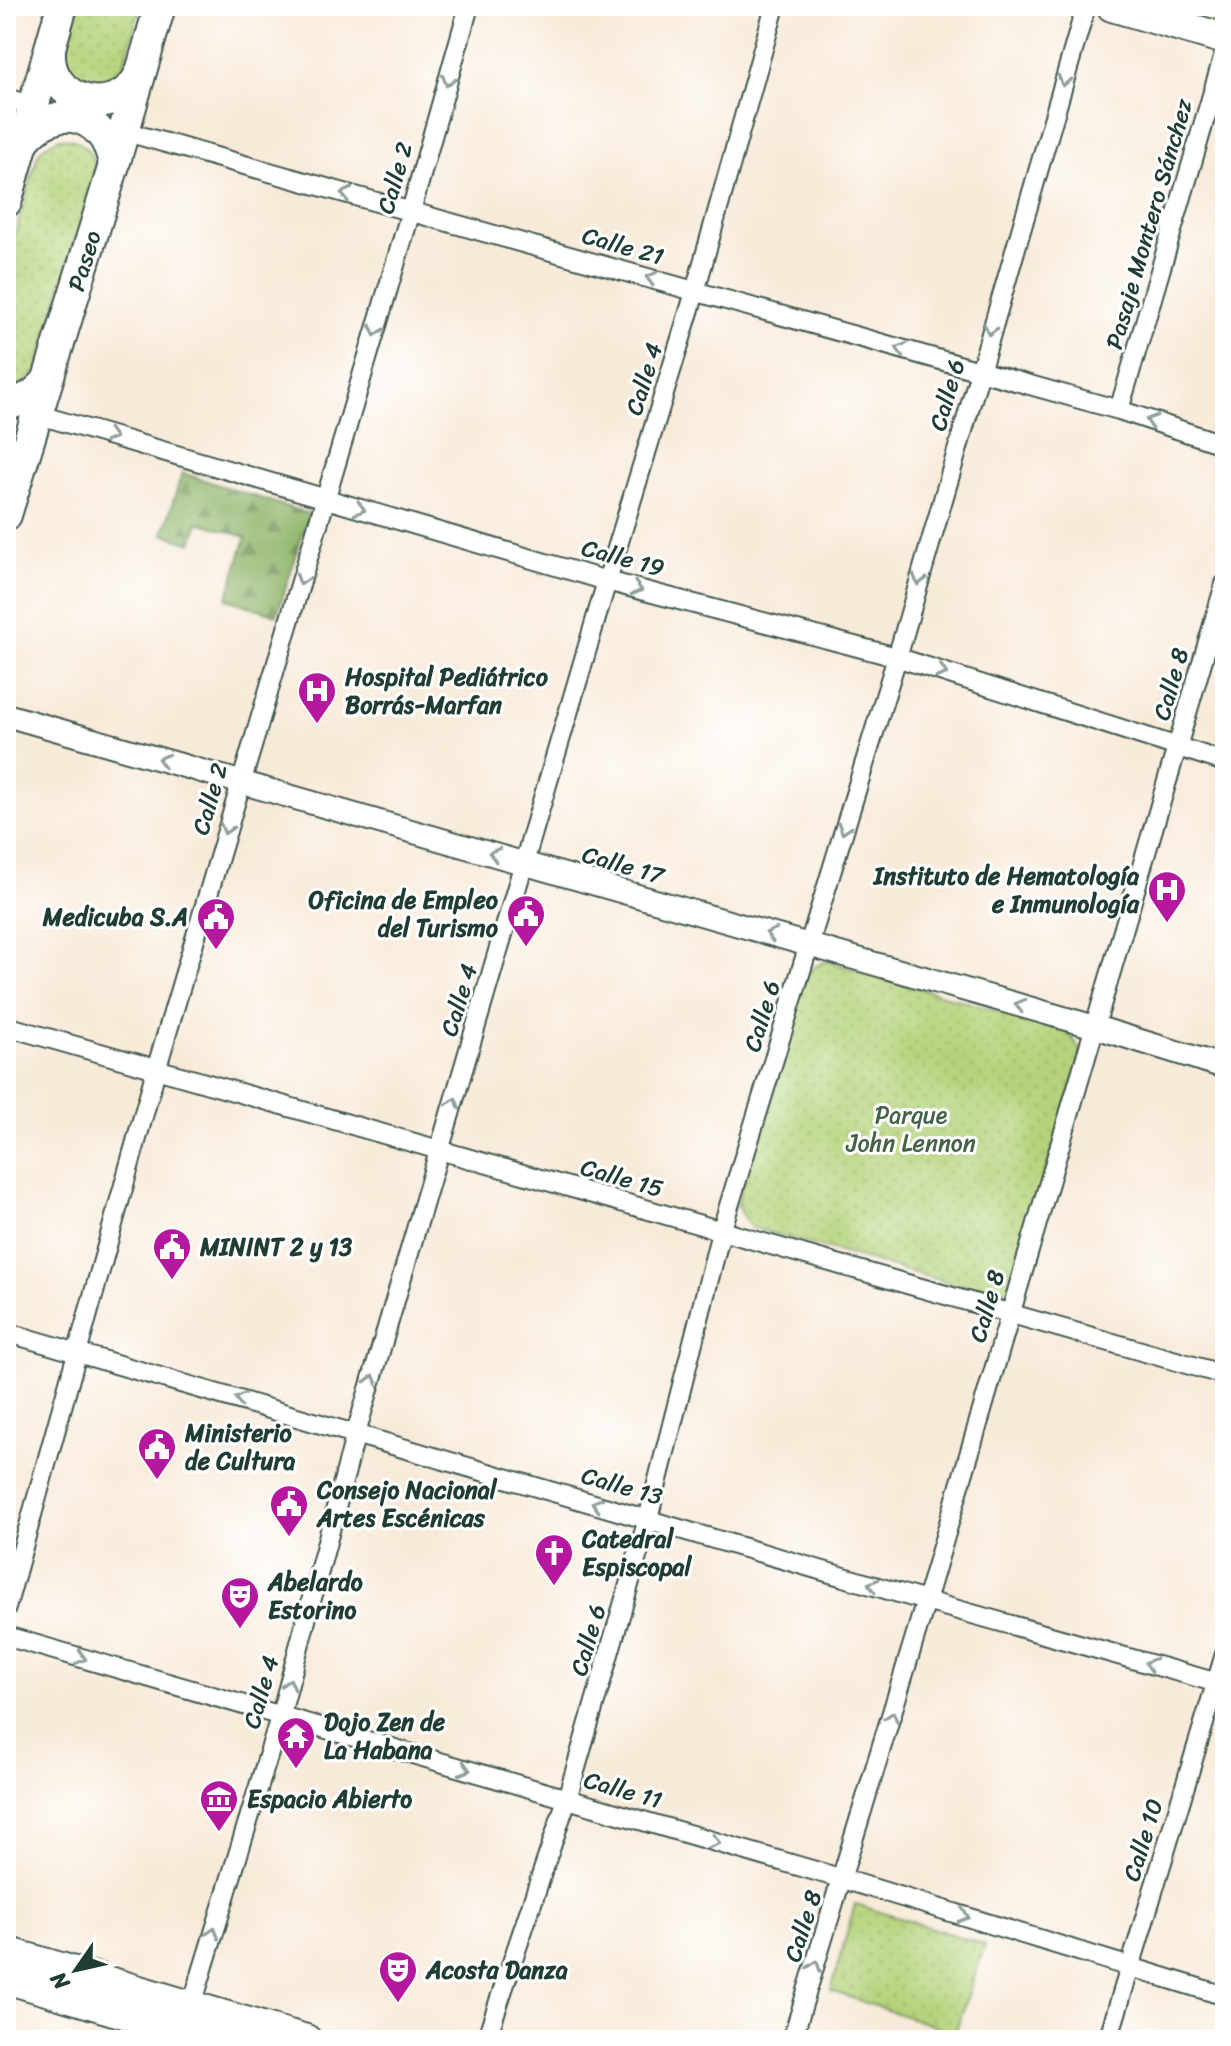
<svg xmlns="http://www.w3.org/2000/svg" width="1231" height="2046" viewBox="0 0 1231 2046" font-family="Sriracha,sans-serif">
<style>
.forest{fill:url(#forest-firs);stroke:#58794f;stroke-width:2}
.park{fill:url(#park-dots);stroke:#6a8857;stroke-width:2}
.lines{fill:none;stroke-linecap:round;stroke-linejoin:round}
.minor-casing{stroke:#40574d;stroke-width:22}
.tertiary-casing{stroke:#40574d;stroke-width:26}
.primary-casing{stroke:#40574d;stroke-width:34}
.minor{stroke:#fff;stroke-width:18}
.tertiary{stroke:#fff;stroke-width:22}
.primary{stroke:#fff;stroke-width:30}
.oneway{stroke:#8f9e9a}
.labels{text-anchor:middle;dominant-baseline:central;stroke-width:6;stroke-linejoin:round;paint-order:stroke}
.street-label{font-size:24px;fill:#1f3d34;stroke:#fff}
.poi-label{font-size:24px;font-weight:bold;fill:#1f3d34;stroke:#fff;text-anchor:start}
.park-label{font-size:24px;fill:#446246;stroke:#fff}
</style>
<defs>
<pattern id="forest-firs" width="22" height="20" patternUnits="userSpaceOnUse" patternTransform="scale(2)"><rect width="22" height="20" fill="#90b56a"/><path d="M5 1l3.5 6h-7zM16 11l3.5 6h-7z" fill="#759458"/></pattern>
<pattern id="park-dots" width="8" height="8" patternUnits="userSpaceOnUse" patternTransform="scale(2)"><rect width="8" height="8" fill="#b5d37a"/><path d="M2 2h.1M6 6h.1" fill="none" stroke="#9bb66a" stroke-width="1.8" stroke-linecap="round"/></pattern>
</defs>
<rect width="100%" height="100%" fill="#fff"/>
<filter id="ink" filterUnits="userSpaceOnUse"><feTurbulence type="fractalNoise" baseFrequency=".0125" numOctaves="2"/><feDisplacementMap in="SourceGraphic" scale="16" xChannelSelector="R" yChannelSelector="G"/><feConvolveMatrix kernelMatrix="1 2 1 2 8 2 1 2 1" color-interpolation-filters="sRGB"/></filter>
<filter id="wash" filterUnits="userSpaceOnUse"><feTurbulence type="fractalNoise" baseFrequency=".006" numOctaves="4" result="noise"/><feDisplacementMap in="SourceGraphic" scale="32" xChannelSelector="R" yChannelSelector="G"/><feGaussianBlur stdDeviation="1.8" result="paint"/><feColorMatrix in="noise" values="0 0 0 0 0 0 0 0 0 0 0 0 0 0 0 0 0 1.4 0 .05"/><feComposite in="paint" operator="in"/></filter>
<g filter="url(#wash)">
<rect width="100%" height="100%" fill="#f8ead8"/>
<path class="forest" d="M182 473 309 514 277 615 227 599 246 537 199 522 192 543 163 534Z"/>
<path class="park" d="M78 6H141L120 77 115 85 79 91 63 60Z
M59 138C81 138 94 150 95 172L37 370 24 384 6 387V264L38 154 43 147Z
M826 961 1069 1032 1082 1053 1010 1288 993 1295 750 1227 737 1205 807 971Z
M855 1904 985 1945 955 2033 831 1991Z"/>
</g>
<g filter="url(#ink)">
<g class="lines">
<defs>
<path id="minor" d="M6 98 41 108
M116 129 1119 410 1225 445
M1119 410 1225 51
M36 414 607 581 896 657 1225 762
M6 1026 1225 1375
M6 1332 926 1601 1225 1685
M6 1608 156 1070 411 211 469 6
M6 1636 843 1879 1225 1996
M191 2008 281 1714 356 1433 607 581 692 302 775 6
M486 2040 567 1799 648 1519 721 1232 902 641 1086 6
M792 2040 926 1601 1225 584
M1108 2040 1225 1654"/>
<path id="tertiary" d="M6 715 1095 1027 1225 1067"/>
<g id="primary">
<path d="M1112 6 1225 39"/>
<path d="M50 51C47 102 115 121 139 76"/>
<path d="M24 141C56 100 106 113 114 165"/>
<path d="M6 202 62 6"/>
<path d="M6 404C24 402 35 395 47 381"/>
<path id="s1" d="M6 515 114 165 160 6"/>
<path d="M6 1952 306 2040"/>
<path d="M6 1978 215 2040"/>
</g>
</defs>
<use href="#minor" class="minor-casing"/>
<use href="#tertiary" class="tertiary-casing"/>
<use href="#primary" class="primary-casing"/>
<use href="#minor" class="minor"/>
<use href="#tertiary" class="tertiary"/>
<use href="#primary" class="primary"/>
</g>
<defs><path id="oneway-chevron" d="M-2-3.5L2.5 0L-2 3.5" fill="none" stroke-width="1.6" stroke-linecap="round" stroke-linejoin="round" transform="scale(2)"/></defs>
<g class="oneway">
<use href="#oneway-chevron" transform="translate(448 81) rotate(106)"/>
<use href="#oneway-chevron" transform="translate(1064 81) rotate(106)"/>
<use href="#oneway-chevron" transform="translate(346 194) rotate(-165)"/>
<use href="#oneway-chevron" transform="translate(651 278) rotate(-164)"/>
<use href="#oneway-chevron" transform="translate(990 330) rotate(106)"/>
<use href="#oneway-chevron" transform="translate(376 331) rotate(106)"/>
<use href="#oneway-chevron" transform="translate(901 349) rotate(-164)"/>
<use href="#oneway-chevron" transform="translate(1151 421) rotate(-162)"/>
<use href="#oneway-chevron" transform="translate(111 436) rotate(16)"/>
<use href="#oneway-chevron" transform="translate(360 509) rotate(16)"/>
<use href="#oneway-chevron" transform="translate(302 580) rotate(107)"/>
<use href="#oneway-chevron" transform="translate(919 580) rotate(106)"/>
<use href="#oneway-chevron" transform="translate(637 589) rotate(15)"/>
<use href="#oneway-chevron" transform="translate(942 672) rotate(18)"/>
<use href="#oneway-chevron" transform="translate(163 760) rotate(-164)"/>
<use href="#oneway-chevron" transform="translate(226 829) rotate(106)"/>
<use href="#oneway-chevron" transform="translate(844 829) rotate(107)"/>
<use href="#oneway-chevron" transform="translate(494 854) rotate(-164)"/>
<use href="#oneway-chevron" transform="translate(771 934) rotate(-164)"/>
<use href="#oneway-chevron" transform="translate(1020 1005) rotate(-164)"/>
<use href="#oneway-chevron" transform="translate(454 1103) rotate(-73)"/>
<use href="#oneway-chevron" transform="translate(372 1380) rotate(-74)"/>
<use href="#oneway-chevron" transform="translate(240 1399) rotate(-164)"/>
<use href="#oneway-chevron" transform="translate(597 1504) rotate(-164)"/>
<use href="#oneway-chevron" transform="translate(873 1585) rotate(-164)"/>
<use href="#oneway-chevron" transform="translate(81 1658) rotate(16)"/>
<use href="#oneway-chevron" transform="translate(1150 1664) rotate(-164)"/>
<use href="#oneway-chevron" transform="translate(289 1684) rotate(-75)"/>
<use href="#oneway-chevron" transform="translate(892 1717) rotate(-73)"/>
<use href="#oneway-chevron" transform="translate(465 1769) rotate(17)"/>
<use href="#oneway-chevron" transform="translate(715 1842) rotate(16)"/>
<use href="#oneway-chevron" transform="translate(964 1916) rotate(17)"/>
<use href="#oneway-chevron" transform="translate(213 1933) rotate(-73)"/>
<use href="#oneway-chevron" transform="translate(815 1966) rotate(-72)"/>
</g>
</g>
<defs>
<symbol id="hospital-pin" viewBox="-11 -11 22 30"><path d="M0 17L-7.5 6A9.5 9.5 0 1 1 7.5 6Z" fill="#b5179e" stroke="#fff"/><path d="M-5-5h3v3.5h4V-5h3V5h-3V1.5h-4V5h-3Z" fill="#fff"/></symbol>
<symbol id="civic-pin" viewBox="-11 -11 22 30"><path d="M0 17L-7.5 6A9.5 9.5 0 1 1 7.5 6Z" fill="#b5179e" stroke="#fff"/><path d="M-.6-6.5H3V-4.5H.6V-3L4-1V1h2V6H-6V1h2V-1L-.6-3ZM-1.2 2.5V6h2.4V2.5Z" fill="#fff"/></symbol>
<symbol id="church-pin" viewBox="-11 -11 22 30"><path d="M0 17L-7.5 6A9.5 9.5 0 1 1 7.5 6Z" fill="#b5179e" stroke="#fff"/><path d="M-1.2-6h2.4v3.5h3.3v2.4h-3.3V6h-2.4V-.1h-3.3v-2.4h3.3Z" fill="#fff"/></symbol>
<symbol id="theatre-pin" viewBox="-11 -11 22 30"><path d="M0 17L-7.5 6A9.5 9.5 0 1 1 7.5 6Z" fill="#b5179e" stroke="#fff"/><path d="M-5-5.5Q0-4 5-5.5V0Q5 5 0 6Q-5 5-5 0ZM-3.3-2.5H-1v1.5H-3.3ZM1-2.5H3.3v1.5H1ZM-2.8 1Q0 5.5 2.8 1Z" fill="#fff"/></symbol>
<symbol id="temple-pin" viewBox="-11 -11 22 30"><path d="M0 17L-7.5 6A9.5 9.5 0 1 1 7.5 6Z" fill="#b5179e" stroke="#fff"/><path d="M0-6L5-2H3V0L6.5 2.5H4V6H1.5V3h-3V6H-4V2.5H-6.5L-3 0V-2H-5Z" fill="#fff"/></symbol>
<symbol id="museum-pin" viewBox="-11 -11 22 30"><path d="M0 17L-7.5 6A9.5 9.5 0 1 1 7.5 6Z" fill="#b5179e" stroke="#fff"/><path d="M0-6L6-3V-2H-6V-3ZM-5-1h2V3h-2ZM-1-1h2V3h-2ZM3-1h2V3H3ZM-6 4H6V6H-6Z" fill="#fff"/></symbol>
</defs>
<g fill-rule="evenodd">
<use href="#hospital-pin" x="295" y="669" width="44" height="60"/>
<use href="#hospital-pin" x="1145" y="868" width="44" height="60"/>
<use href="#civic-pin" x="504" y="892" width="44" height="60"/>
<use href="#civic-pin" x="194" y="895" width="44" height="60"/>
<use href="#civic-pin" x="150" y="1225" width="44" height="60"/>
<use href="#civic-pin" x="135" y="1425" width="44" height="60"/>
<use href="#civic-pin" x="267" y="1482" width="44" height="60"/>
<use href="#church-pin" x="532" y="1531" width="44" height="60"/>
<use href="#theatre-pin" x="218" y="1574" width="44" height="60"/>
<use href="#temple-pin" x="274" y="1714" width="44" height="60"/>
<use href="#museum-pin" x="197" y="1777" width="44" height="60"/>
<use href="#theatre-pin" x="376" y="1948" width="44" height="60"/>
</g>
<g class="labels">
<g class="street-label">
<text transform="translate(395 178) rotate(-74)">Calle 2</text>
<text transform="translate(1149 224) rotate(-74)">Pasaje Montero Sánchez</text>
<text transform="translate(623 246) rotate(16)">Calle 21</text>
<text stroke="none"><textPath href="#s1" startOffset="266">Paseo</textPath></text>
<text transform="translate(644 379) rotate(-73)">Calle 4</text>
<text transform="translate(947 395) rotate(-74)">Calle 6</text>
<text transform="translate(623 558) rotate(15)">Calle 19</text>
<text transform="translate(1171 684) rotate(-74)">Calle 8</text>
<text transform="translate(210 799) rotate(-74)">Calle 2</text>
<text transform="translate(623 865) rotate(16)">Calle 17</text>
<text transform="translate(459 1000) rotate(-73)">Calle 4</text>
<text transform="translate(762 1016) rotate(-73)">Calle 6</text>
<text transform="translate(622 1178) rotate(16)">Calle 15</text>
<text transform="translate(987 1306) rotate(-74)">Calle 8</text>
<text transform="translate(622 1486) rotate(16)">Calle 13</text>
<text transform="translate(588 1640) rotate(-74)">Calle 6</text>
<text transform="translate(261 1692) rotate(-74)">Calle 4</text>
<text transform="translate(623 1790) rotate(16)">Calle 11</text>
<text transform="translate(1143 1840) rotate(-73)">Calle 10</text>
<text transform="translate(803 1926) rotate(-72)">Calle 8</text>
</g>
<g class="poi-label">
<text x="345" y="677">Hospital Pediátrico<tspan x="345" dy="28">Borrás-Marfan</tspan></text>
<text x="1139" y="876" text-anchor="end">Instituto de Hematología<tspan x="1139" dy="28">e Inmunología</tspan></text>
<text x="498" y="900" text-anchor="end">Oficina de Empleo<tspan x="498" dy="28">del Turismo</tspan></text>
<text x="188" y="917" text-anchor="end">Medicuba S.A</text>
<text x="200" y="1247">MININT 2 y 13</text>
<text x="185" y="1433">Ministerio<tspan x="185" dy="28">de Cultura</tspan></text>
<text x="317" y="1490">Consejo Nacional<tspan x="317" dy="28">Artes Escénicas</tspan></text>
<text x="582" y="1539">Catedral<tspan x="582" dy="28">Espiscopal</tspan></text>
<text x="268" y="1582">Abelardo<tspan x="268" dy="28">Estorino</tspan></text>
<text x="324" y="1722">Dojo Zen de<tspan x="324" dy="28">La Habana</tspan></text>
<text x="247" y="1799">Espacio Abierto</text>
<text x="426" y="1970">Acosta Danza</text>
</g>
<g class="park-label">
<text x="911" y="1115">Parque<tspan x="911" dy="28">John Lennon</tspan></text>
</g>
</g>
<rect width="1231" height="2046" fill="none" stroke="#fff" stroke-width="32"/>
<g transform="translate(76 1970) rotate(236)" stroke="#ffffff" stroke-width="6" paint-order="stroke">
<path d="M0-6L14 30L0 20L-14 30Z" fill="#1f3d34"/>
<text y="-12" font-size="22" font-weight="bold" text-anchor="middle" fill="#1f3d34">N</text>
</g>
</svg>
